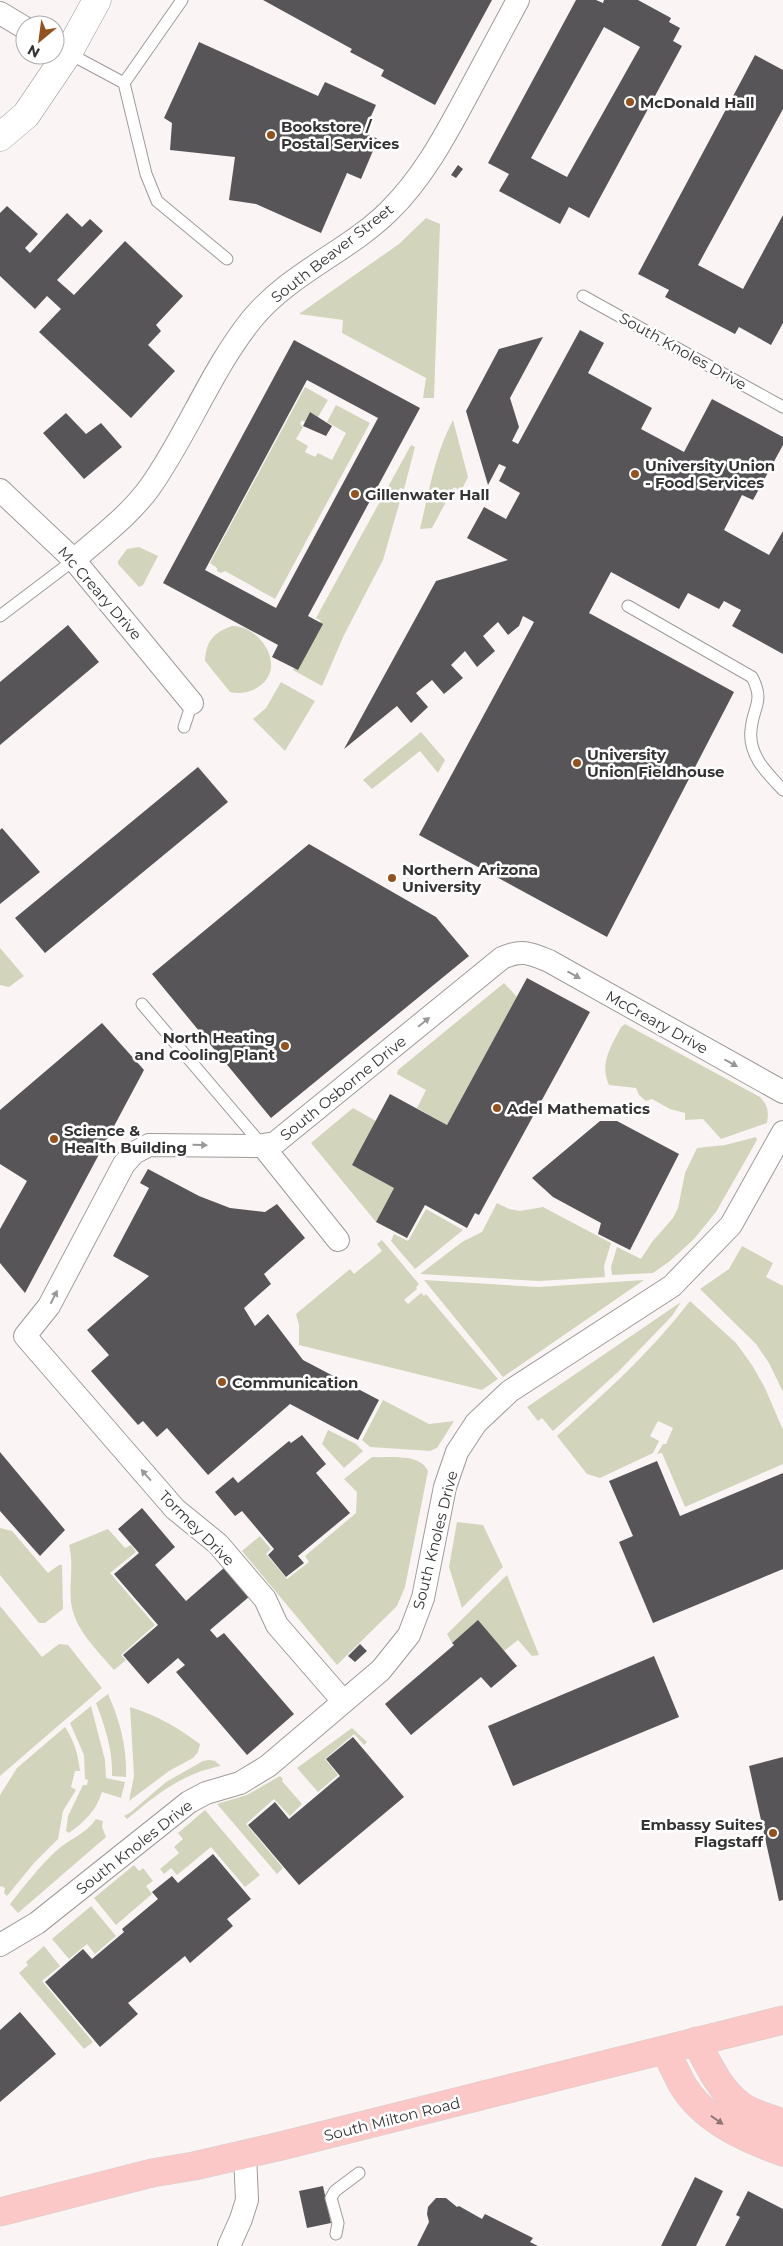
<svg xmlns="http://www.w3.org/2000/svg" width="783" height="2246" viewBox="0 0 783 2246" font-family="Montserrat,sans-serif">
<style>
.green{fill:#d2d5bb}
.building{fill:#575557;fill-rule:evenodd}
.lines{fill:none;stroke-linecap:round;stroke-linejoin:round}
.service-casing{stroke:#9f9b99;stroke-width:13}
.minor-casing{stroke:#9f9b99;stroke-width:24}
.tertiary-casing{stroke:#9f9b99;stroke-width:29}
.primary-casing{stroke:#d3d2d2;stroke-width:29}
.service{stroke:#fff;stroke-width:11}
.minor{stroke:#fff;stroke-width:22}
.tertiary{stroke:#fff;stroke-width:28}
.primary{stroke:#fbc7c7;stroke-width:28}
.oneway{fill:#9a9999}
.oneway2{fill:#8e7676}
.poi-dot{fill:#93521e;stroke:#fff;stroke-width:2}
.labels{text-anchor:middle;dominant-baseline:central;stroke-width:5;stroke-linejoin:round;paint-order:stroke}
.poi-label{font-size:15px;font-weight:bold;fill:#353333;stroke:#fff;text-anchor:start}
.street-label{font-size:15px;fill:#353333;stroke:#fff}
</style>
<rect width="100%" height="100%" fill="#faf5f4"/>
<path class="green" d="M426 218 440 224 434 398H423L426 378 342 333 343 320 299 314 399 244Z
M305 387 328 400 318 417 310 412 305 422 302 420 300 424 303 427 296 439 308 446 305 452 315 457 318 453 332 460 346 433 327 422 336 405 370 423 275 599 225 571 221 573 217 571V568L210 563Z
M453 420 468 477 461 491 454 487 432 528 420 529C429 491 435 454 453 420Z
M411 445 415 447 404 489 400 488 398 492 402 494 383 560 344 635 322 686 293 670 321 621 316 618Z
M139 547 158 556 143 585 139 587 118 564V561L127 549Z
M232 626C250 625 270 644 271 663 273 684 248 697 230 692L205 661C206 641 213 633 232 626Z
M281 682 315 701 285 751 253 719 266 708Z
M421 732 445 760 438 773 420 751 372 789 363 780Z
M0 948 24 976 9 987 0 985Z
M504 983 517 997 447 1125 417 1108 426 1090 397 1074 398 1070Z
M625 1024 760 1097C768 1105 769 1112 767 1123L721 1139 703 1119 685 1120V1113L670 1109 652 1099 646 1101 639 1095 636 1088 609 1085C599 1063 611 1047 621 1027Z
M353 1108 376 1121 394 1188 376 1222 311 1143Z
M756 1137 757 1140 716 1212 694 1239 670 1261 653 1273 612 1275 611 1267 617 1247 641 1259 652 1242 673 1218 678 1208 685 1173 697 1148 725 1145Z
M497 1203 509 1209 520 1211 543 1207 611 1243 604 1266 605 1277 539 1281 420 1274 462 1242 482 1232Z
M426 1209 463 1230 415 1269 391 1241 394 1234 408 1241Z
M382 1240 419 1284 416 1287 417 1289 404 1300 408 1304 421 1293 424 1296 426 1294 498 1379 482 1390 299 1345V1325L296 1314 350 1269 354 1274 382 1251 377 1244Z
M742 1246 773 1263 766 1277 783 1286V1392L769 1363 756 1344 700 1289 729 1269Z
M424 1280 538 1287 644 1280 503 1377Z
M690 1301 736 1343 752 1365 765 1388 783 1430V1464L685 1507 662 1453 657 1454 663 1444H666L673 1428 658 1421 650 1436 659 1441 653 1453 600 1478 587 1474 557 1436C604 1394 651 1352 690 1301Z
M681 1302 672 1316 618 1372 553 1431 542 1418 538 1421 527 1407Z
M383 1400 429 1424 454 1421 437 1448 430 1451 370 1447 362 1440Z
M328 1430 356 1444 363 1451 344 1468 322 1444Z
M372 1457C389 1458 420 1453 428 1471L405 1587 397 1606 337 1665 242 1551 260 1536 271 1549 266 1554 287 1579 309 1562 305 1556 356 1513 357 1492 344 1479Z
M457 1522 483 1525 503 1567 462 1608 449 1567Z
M0 1528 12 1531 48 1573 59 1565H62L63 1609 45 1623H39L0 1575Z
M108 1529 125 1548 131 1545 136 1552 110 1573 155 1625 121 1655 126 1660 114 1670C97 1650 74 1629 71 1602 69 1582 74 1565 69 1545Z
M507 1575 539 1655 532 1656 518 1640 504 1651 478 1621 452 1643 447 1634Z
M0 1606 42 1657 59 1644 68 1645 102 1688 0 1776Z
M108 1694C120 1721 127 1747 126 1777L112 1776C113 1750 105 1727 96 1703Z
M91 1706 105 1760 106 1778 125 1782 121 1798 102 1792C96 1811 84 1822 69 1833L66 1831 68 1816 83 1785H87L88 1780 85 1779 84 1755 70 1723Z
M130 1707C157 1715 178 1728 200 1744L198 1752 193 1758 169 1771 129 1801 134 1776Z
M65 1727C74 1740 78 1754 80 1771H75L71 1787 76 1790 63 1811 58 1839 34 1863 7 1896 4 1893 5 1888 1 1886 0 1887V1795L17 1768Z
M352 1728 367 1742 364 1745 354 1734 325 1759 338 1775 318 1792 297 1768Z
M209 1760 215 1761 221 1766C183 1773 156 1795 127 1819L124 1816 131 1812 166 1782 203 1761Z
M280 1776 283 1779 282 1781 302 1804 290 1816 274 1799 246 1824 283 1868 277 1874 217 1804 247 1795Z
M205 1810 260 1875 245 1887 211 1847 177 1875 171 1868 164 1874 160 1869 179 1853 174 1847 183 1839 178 1833Z
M96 1819 103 1821 102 1827 106 1837 18 1913 10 1904C24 1886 40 1866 56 1851 69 1839 86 1834 96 1819Z
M134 1865 139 1871 143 1868 153 1881 146 1886 152 1894 116 1925 94 1898Z
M91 1906 116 1936 95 1954 87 1944 69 1959 52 1939Z
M44 1946 60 1966 42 1981 93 2042 84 2049 19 1973 28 1965 26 1962Z"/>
<path class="building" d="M263 0H492L435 105 381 76 384 70 350 52 352 49Z
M576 0H596L603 3 604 0H638L671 18 669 22 680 28 673 41 682 46 589 218 569 207 560 224 499 191 509 174 488 163ZM604 27 640 47 567 177 531 158Z
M199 42 318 96 325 82 376 105 364 132 378 139 361 179 347 173 321 233 256 204 229 200 235 157 170 150 172 123 164 118Z
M755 55 783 70V109L698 265 743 289 783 215V323L771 345 739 327 735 334 665 297 669 290 638 274Z
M458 165 463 169 456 178 451 175Z
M7 206 38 234 25 248 30 253 67 213 82 227 90 219 103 231 57 280 74 295 125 241 183 296 156 325 161 331 148 345 175 371 131 418 39 332 61 309 47 296 35 309 0 276V213Z
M580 330 604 343 588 373 652 408 641 429 684 452 712 399 783 437V445L753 500 742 495 724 530 769 555 783 531V654L732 626 741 610 724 601 719 609 688 593 679 609 611 572 589 613 734 692 607 937 419 835 534 622 523 616 519 626 508 635 498 622 483 636 495 651 477 667 465 651 451 665 463 678 444 694 432 680 416 693 428 707 411 723 397 706 344 749 436 581 508 560 467 538 484 507 506 519 520 493 499 481 506 467 499 464 488 485 466 411 499 349 543 337 510 398 519 427 512 441 518 444Z
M294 340 420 408 308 616 323 624 298 670 272 657 278 645 163 583ZM307 380 378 418 276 608 205 570Z
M310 412 332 426 326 436 303 426Z
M66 413 86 434 101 423 122 447 84 479 43 433Z
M68 625 99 662 0 745V682Z
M198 767 228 802 45 953 15 918Z
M2 828 40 872 0 904V830Z
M309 844 436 917 469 956 271 1118 152 974Z
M527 978 590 1012 479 1215 475 1213 467 1228 425 1205 407 1238 376 1222 394 1188 352 1165 390 1094 447 1125Z
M102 1023 144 1070 25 1293 0 1263V1229L27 1181 0 1164V1110Z
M600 1121H617L679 1154 630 1250 598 1234 601 1223 553 1197 532 1178Z
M148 1169 199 1196 230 1208 265 1212 277 1204 305 1238 264 1274 271 1284 244 1308 255 1326 268 1314 303 1360 379 1400 358 1440 290 1404 208 1475 167 1428 157 1437 143 1421 138 1425 91 1371 109 1355 87 1330 149 1276 113 1256 149 1188 140 1183Z
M302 1435 326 1464 316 1473 350 1513 298 1556 304 1563 286 1577 268 1555 274 1549 242 1511 235 1516 215 1492 233 1477 238 1483 289 1441 291 1443Z
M0 1452 65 1530 40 1556 0 1511Z
M657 1461 680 1516 783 1473V1569L653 1623 619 1542 633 1536 609 1481Z
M142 1508 175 1547 155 1565 186 1601 225 1567 250 1596 210 1630 217 1638 224 1633 294 1714 247 1755 176 1672 185 1665 178 1658 148 1684 123 1655 158 1625 114 1574 139 1553 118 1529Z
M478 1620 517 1666 491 1688 481 1677 411 1735 385 1704 454 1645 452 1643Z
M360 1644 367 1651 355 1662 348 1656Z
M654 1656 679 1717 513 1786 488 1726Z
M353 1737 404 1797 299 1885 248 1825 275 1802 289 1819 340 1776 326 1759Z
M783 1757V1900L779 1901 749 1766Z
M213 1854 251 1899 227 1919 233 1926 190 1963 185 1956 128 2003 138 2014 100 2047 45 1982 83 1949 92 1959 124 1932 122 1929 158 1899 152 1892 172 1876 178 1883Z
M20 2012 56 2054 0 2102V2030Z
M695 2177 723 2191 696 2246H661Z
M323 2186 331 2223 307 2228 299 2191Z
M748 2191 783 2209V2246H725L740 2217 736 2215Z
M436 2198H446L457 2207 459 2206 482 2219 485 2214 533 2238 530 2242 538 2246H417L429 2222 427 2214 428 2207Z"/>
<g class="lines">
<defs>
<path id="service" d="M68 53 124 83 146 174 157 201 227 259
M124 83 182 0
M583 296 783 407
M628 606 752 677C765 702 753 706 751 730 748 755 767 773 783 790
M0 616 74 560
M184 727 192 703
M142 1004 262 1145
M336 2234 338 2223 331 2198 335 2191 359 2173"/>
<path id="minor" d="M0 13 25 28
M0 490 74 560 192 703
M74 560C100 537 130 515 150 487 188 433 211 370 252 319 290 273 347 252 388 212 422 179 444 138 466 97 484 64 501 32 518 0
M262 1145 338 1240
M343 1701 277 1625 265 1599 218 1544 175 1509 25 1336 49 1306 124 1164 134 1153 149 1145 257 1146 275 1143 502 958C521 949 530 953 549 961L783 1092
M0 1945 37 1923 189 1802 206 1793 240 1783 268 1766 381 1670 409 1635 423 1598 445 1487 457 1452 476 1423 510 1391 672 1286 731 1225 783 1132
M229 2246 241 2219 247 2200 245 2154"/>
<path id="tertiary" d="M0 137 26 115 68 53 97 0"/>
<path id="primary" d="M696 2041C708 2064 719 2089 740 2105 752 2114 769 2118 783 2123
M665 2050C671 2061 676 2073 682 2084 703 2120 746 2139 783 2152
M0 2212 152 2173 194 2166 281 2146 783 2020"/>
</defs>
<use href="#service" class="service-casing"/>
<use href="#minor" class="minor-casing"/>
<use href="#tertiary" class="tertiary-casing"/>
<use href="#primary" class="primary-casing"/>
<use href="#service" class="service"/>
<use href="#minor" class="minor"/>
<use href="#tertiary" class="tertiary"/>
<use href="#primary" class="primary"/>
</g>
<defs><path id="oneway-solid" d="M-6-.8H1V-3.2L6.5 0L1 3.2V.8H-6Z" transform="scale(1.25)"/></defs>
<g class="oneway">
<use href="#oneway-solid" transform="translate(574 975) rotate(29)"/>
<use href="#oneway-solid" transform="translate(424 1022) rotate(-39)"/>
<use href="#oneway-solid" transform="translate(731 1063) rotate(29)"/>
<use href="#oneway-solid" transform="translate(200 1145) rotate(2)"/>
<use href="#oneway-solid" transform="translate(54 1297) rotate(-63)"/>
<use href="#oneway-solid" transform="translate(146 1475) rotate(-131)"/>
</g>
<use class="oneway2" href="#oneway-solid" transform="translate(717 2120) rotate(35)"/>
<g class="poi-dot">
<circle cx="630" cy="102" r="5"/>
<circle cx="271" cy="135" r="5"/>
<circle cx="635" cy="474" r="5"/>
<circle cx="355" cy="494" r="5"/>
<circle cx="577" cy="763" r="5"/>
<circle cx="392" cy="878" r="5"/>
<circle cx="285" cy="1046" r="5"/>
<circle cx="497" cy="1108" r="5"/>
<circle cx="54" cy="1139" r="5"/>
<circle cx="222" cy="1382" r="5"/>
<circle cx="773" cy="1833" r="5"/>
</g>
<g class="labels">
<g class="poi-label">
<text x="640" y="102">McDonald Hall</text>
<text x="281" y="126">Bookstore /<tspan x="281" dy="17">Postal Services</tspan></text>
<text x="645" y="465">University Union<tspan x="645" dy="17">- Food Services</tspan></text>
<text x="365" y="494">Gillenwater Hall</text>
<text x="587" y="754">University<tspan x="587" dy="17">Union Fieldhouse</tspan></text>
<text x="402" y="869">Northern Arizona<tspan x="402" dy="17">University</tspan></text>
<text x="275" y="1037" text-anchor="end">North Heating<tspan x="275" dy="17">and Cooling Plant</tspan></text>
<text x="507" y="1108">Adel Mathematics</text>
<text x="64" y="1130">Science &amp;<tspan x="64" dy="17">Health Building</tspan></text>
<text x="232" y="1382">Communication</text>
<text x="763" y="1824" text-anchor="end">Embassy Suites<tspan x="763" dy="17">Flagstaff</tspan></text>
</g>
<g class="street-label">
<text transform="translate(332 253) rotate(-38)">South Beaver Street</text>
<text transform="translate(683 351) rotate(29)">South Knoles Drive</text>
<text transform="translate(100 593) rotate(49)">Mc Creary Drive</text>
<text transform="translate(657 1022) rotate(29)">McCreary Drive</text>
<text transform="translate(343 1088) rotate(-39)">South Osborne Drive</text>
<text transform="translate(197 1528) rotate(45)">Tormey Drive</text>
<text transform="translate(435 1540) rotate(-76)">South Knoles Drive</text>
<text transform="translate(134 1847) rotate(-38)">South Knoles Drive</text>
<text transform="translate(392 2119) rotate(-14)">South Milton Road</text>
</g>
</g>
<g transform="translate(40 40) rotate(209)"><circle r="24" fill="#ffffff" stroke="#aeadad"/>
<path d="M0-4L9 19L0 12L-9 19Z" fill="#93521e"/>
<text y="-8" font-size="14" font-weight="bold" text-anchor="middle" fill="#353333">N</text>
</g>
</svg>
